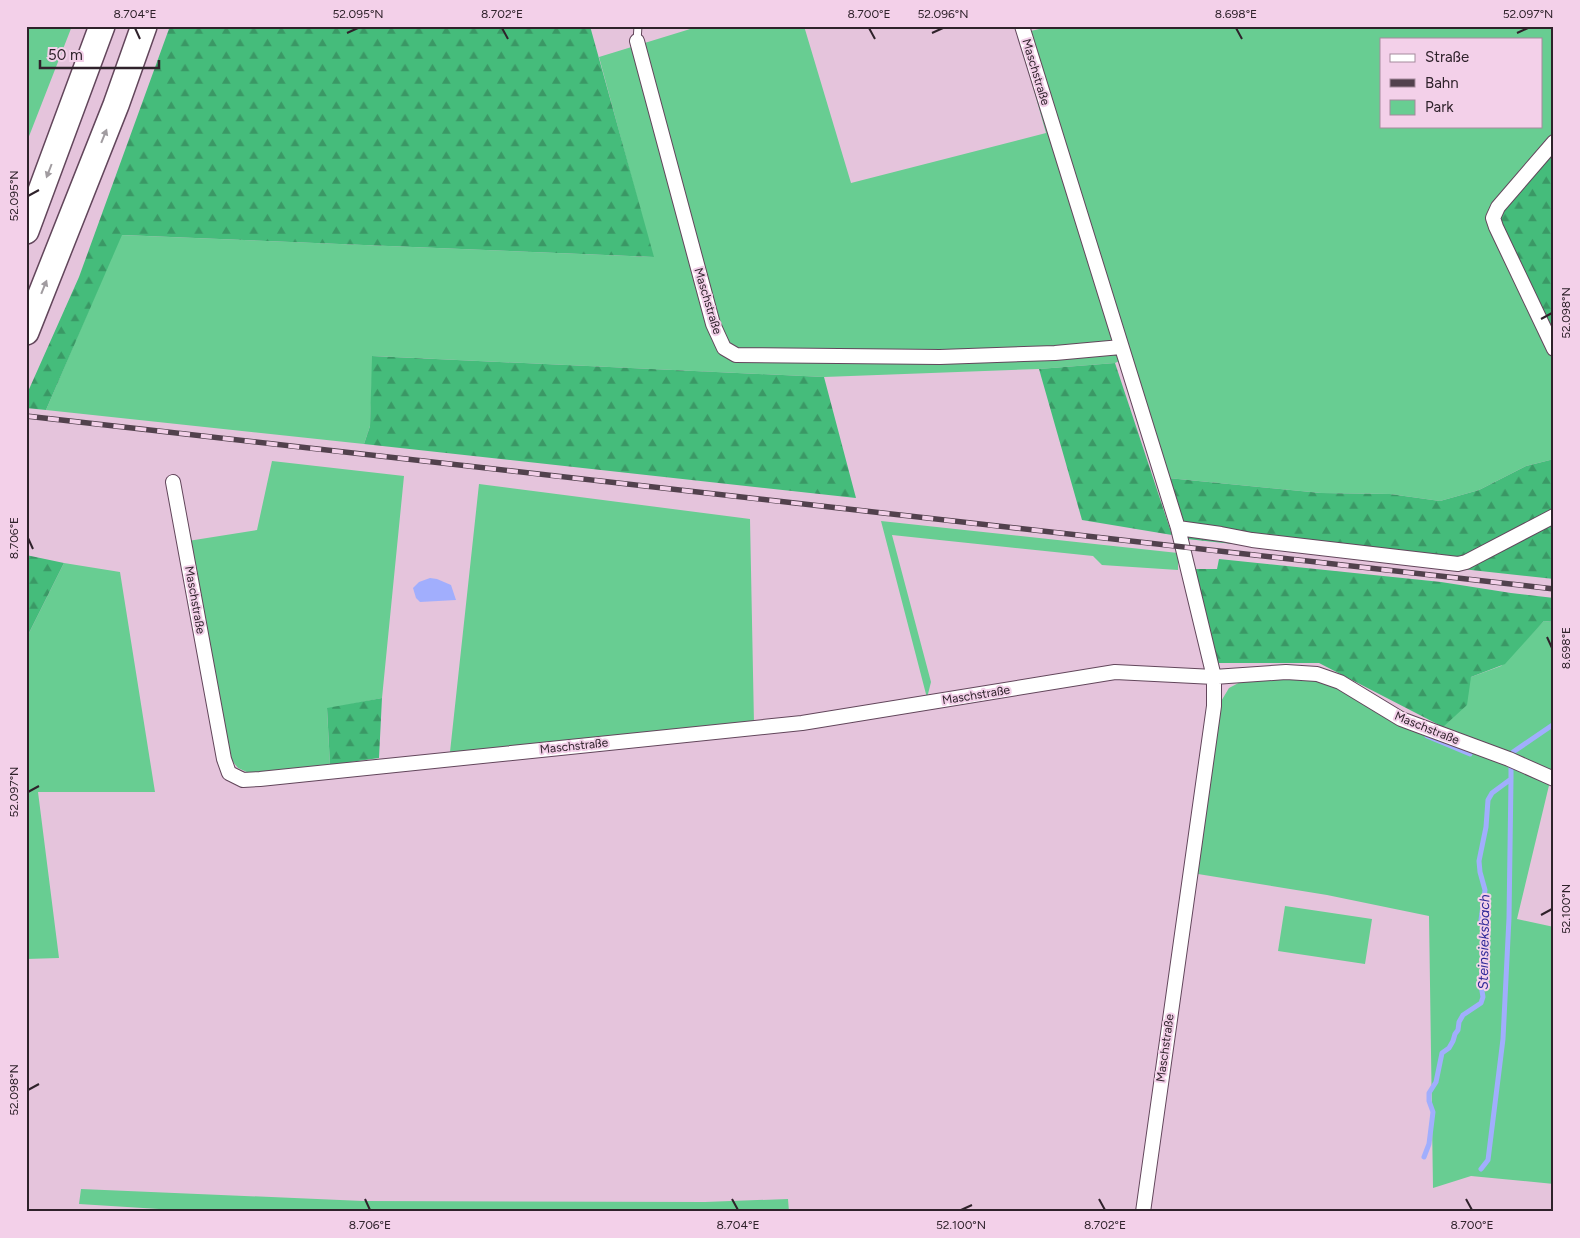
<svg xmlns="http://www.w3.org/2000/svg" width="1580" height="1238" viewBox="0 0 1580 1238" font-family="Figtree,sans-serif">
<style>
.green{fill:#68cd92;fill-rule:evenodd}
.forest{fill:url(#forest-firs)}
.water{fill:#a1aefd}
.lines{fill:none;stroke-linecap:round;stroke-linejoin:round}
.stream{stroke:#a1aefd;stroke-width:5}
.service-casing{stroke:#62465b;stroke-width:9}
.minor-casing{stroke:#62465b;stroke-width:16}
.motorway-casing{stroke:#62465b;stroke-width:28}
.service{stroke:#fff;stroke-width:7}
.minor{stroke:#fff;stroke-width:14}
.motorway{stroke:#fff;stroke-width:25}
.rail-casing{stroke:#52414d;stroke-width:5.5}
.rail{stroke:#f3d0e9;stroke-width:4;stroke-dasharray:11;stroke-linecap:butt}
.oneway{fill:#a19ca0}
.ticks{fill:none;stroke:#2f222b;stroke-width:2}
.labels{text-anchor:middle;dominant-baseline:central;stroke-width:4;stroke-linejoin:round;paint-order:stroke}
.street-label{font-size:12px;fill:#2f222b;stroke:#f3d0e9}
.water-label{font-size:14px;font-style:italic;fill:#2e2898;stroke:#f3d0e9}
.neatline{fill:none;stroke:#2f222b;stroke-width:2}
.ticks-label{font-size:12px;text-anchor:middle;fill:#2f222b}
</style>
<defs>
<pattern id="forest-firs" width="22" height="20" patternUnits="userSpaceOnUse" patternTransform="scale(1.25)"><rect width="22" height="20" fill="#45bc7b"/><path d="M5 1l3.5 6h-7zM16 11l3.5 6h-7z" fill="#3a9865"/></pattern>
</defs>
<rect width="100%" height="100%" fill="#e5c4dc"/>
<path class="green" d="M26 26H72L26 144Z
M700 26H804L851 183 1046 133 1018 34 1052 26H1554V459L1526 466 1479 490 1440 501 1390 494 1321 493 1168 478 1130 356 1115 363 1039 369 824 377 373 356 370 426 364 444 46 410 121 235 653 257 599 57ZM1381 39H1541V126H1381Z
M272 461 404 476 382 698 327 709 330 765 249 773 238 768 229 757 188 541 257 530Z
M479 484 750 519 754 724 450 752Z
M881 521 1178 553V570L1102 565 1093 556 892 535 931 682 927 698Z
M64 563 120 572 155 792H38L59 958 26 959V639Z
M1544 621 1554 622V777H1551L1517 919 1554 927V1184L1471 1176 1433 1188 1429 916 1327 895 1198 874 1220 703 1229 688 1248 678H1296L1333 684 1427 732 1443 727 1471 677 1501 666Z
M1285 906 1372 919 1365 964 1278 951Z
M81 1189 363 1201 705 1202 788 1199 789 1212H207L79 1204Z"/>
<path class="forest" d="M170 26H590L654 257 122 235 46 410 26 408V396L79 277Z
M1554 149V338L1500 223 1502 210Z
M372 356 824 377 856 498 364 444 370 426Z
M1115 363 1172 535 1082 520 1039 369Z
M1554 459V579L1187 539 1168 478 1321 493 1390 494 1440 501 1479 490 1526 466Z
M26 555 64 563 26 639Z
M1219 559 1441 582 1511 593 1554 598V622L1544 621 1505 664 1471 677 1467 705 1443 727 1319 663H1218L1192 569H1217Z
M382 698 379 758 330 765 327 708Z"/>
<path class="water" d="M430 578 437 579 451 585 456 600 420 602 416 598 413 588 419 582Z"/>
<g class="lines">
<path class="stream" d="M1427 736 1470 754
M1513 752 1554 724
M1424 1157 1429 1144 1433 1112 1429 1101V1093L1436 1082 1442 1053 1449 1048 1453 1041 1455 1034 1458 1030 1459 1022 1463 1015 1481 1003 1483 997 1480 979 1484 969 1482 949 1484 930 1481 920 1485 890 1480 872 1479 861 1486 827 1488 800 1492 793 1511 779V766
M1481 1169 1488 1160 1503 1039 1509 918 1511 779"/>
<defs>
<path id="service" d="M637 41 638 26"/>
<path id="minor" d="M1022 26 1178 528 1214 677V706L1143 1212
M637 41 713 324 724 348 736 355 940 357 1055 353 1121 347
M1554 142 1498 207 1493 218 1496 227 1554 349
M173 482 224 759 229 773 243 780 260 779 802 723 1115 672 1214 677 1286 672 1317 674 1340 682 1401 719 1509 759 1554 779
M1178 528 1221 534 1252 540 1458 564 1466 562 1554 516"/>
<path id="motorway" d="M26 231 102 26
M26 332 116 105 144 26"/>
</defs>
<use href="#service" class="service-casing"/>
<use href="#minor" class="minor-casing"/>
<use href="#motorway" class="motorway-casing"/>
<use href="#service" class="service"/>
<use href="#minor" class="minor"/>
<use href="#motorway" class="motorway"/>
<defs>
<path id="rail" d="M26 416 1554 589"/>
</defs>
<use href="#rail" class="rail-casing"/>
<use href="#rail" class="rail"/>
</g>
<defs><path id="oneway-solid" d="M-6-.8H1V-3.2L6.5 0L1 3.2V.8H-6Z" transform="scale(1.25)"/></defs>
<g class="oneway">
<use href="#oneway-solid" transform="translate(104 136) rotate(-68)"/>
<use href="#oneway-solid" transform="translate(49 171) rotate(111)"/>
<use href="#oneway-solid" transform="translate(44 287) rotate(-68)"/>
</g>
<path class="ticks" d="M135 28 140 39M502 28 508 39M869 28 875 39M1236 28 1242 39M347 33 358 28M932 33 943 28M1517 33 1528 28M28 196 39 190M1541 319 1552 313M28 538 33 549M1547 637 1552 648M28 792 39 786M1541 915 1552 909M28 1090 39 1084M365 1199 370 1210M732 1199 738 1210M1099 1199 1105 1210M1466 1199 1472 1210M961 1210 972 1205"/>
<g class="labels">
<g class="street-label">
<text transform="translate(1036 72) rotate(73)">Maschstraße</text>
<text transform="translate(708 301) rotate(73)">Maschstraße</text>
<text transform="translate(195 600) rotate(80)">Maschstraße</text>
<text transform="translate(976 695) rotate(-9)">Maschstraße</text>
<text transform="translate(1427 728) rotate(22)">Maschstraße</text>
<text transform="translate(574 746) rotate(-6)">Maschstraße</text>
<text transform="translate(1165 1048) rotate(-82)">Maschstraße</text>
</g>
<g class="water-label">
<text transform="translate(1484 942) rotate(-89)">Steinsieksbach</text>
</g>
</g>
<rect width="1580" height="1238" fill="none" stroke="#f3d0e9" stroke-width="55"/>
<rect x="1380" y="38" width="162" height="90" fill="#f3d0e9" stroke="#a58a9d"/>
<rect x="1390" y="54" width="25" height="8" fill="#ffffff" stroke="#a58a9d"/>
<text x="1425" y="62" font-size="15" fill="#2f222b">Straße</text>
<rect x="1390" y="79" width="25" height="8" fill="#52414d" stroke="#a58a9d"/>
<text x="1425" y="88" font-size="15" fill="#2f222b">Bahn</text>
<rect x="1390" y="100" width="25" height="15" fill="#68cd92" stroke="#a58a9d"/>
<text x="1425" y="112" font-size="15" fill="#2f222b">Park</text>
<path d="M40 60v8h119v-8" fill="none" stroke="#2f222b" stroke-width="2.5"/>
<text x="48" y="60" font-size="15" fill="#2f222b" stroke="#f3d0e9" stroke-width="4" paint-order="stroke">50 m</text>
<rect x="28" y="28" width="1524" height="1182" class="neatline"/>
<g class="ticks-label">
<text x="135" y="18">8.704°E</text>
<text x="358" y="18">52.095°N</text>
<text x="502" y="18">8.702°E</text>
<text x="869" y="18">8.700°E</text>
<text x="943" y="18">52.096°N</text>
<text x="1236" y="18">8.698°E</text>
<text x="1528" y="18">52.097°N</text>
<text transform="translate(14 196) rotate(-90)" y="4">52.095°N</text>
<text transform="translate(1566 313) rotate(-90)" y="4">52.098°N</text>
<text transform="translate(14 538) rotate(-90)" y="4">8.706°E</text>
<text transform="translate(1566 648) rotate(-90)" y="4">8.698°E</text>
<text transform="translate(14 792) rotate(-90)" y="4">52.097°N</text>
<text transform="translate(1566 909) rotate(-90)" y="4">52.100°N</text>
<text transform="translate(14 1090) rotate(-90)" y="4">52.098°N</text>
<text x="370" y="1229">8.706°E</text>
<text x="738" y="1229">8.704°E</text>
<text x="961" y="1229">52.100°N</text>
<text x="1105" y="1229">8.702°E</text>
<text x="1472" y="1229">8.700°E</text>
</g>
</svg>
